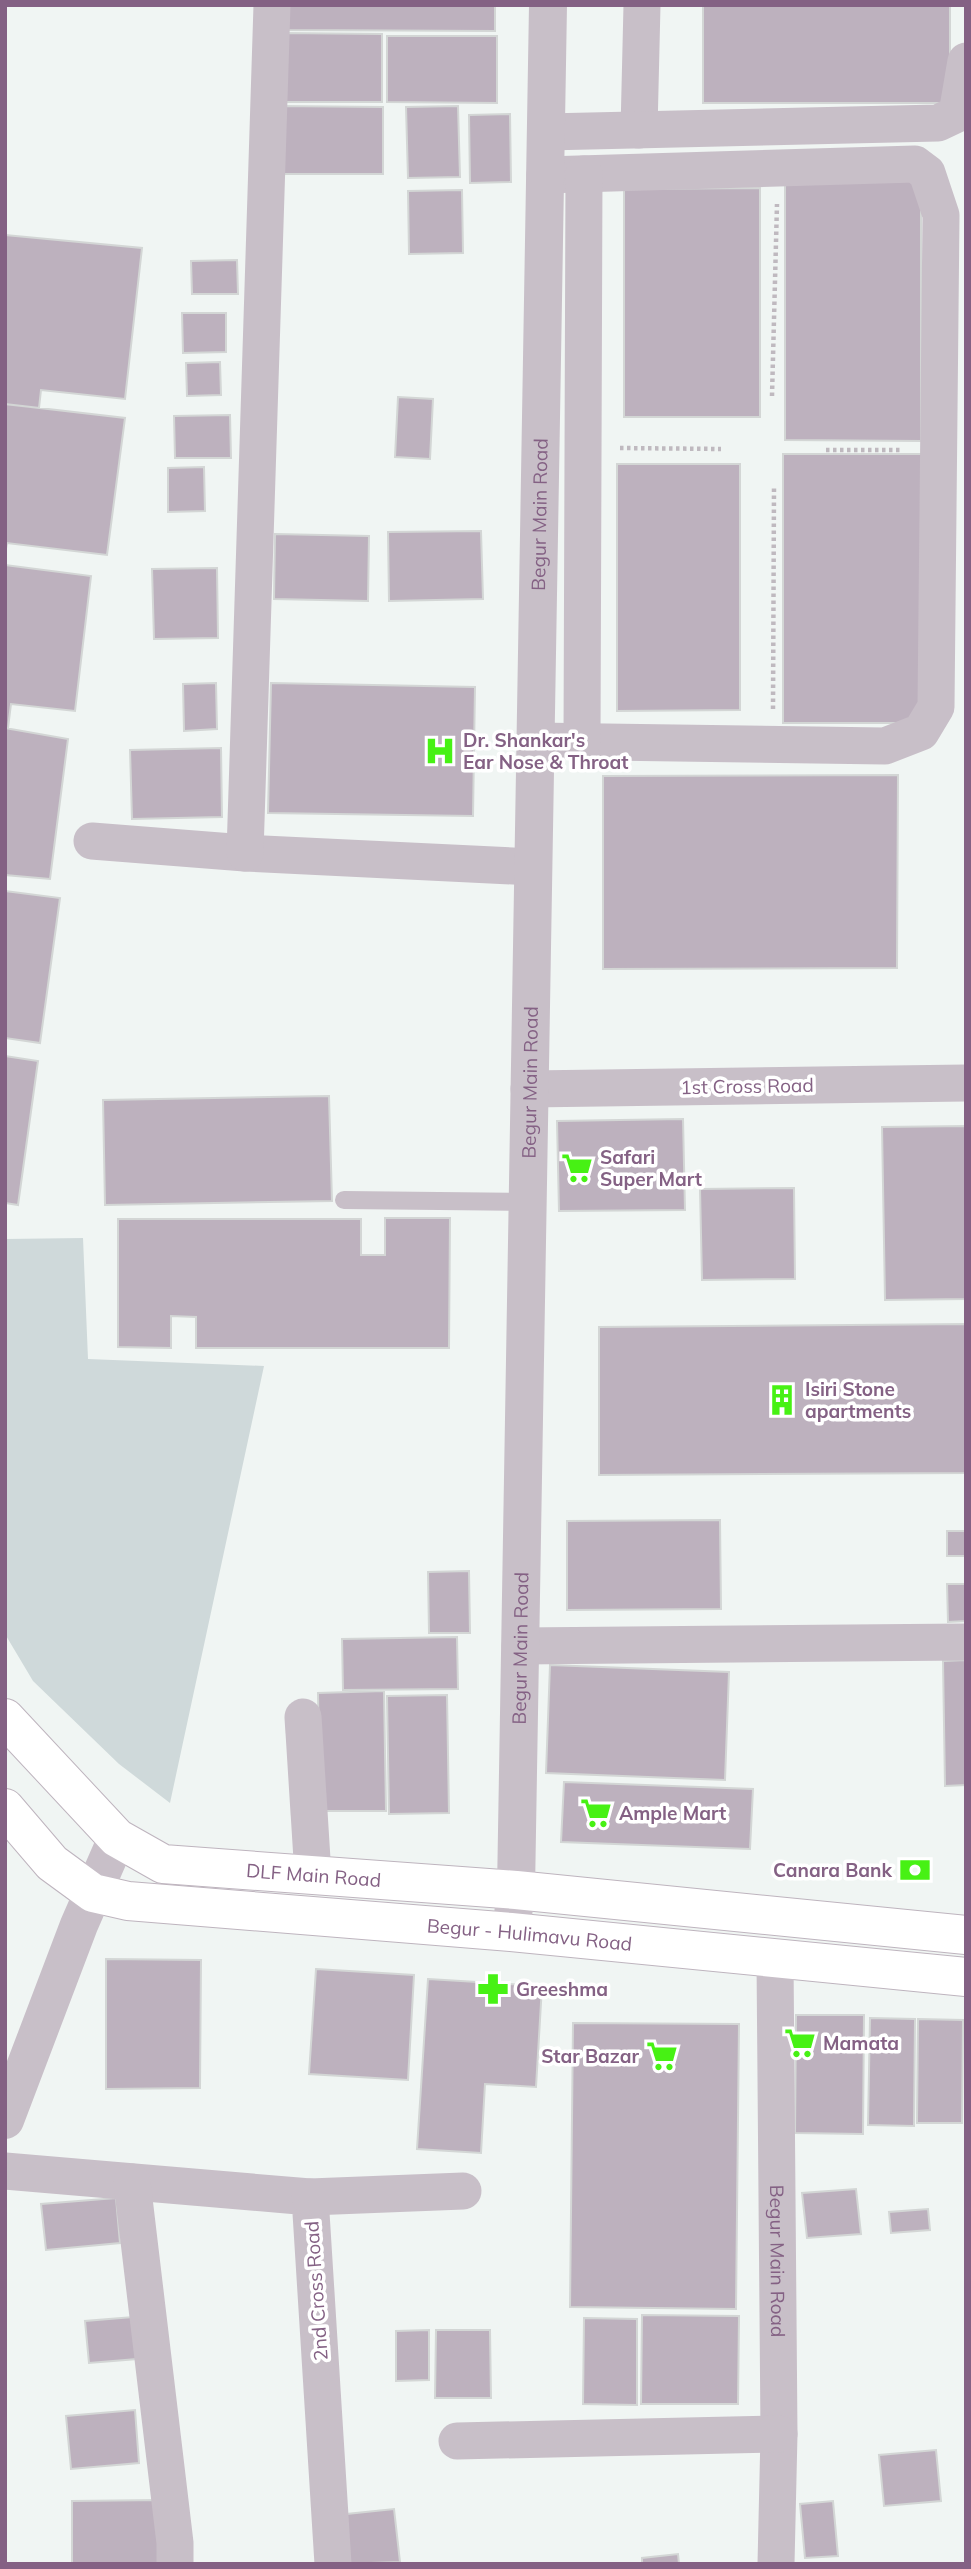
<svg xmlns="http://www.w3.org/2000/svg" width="971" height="2569" viewBox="0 0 971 2569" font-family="Mulish,sans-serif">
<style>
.green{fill:#cfd9da}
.building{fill:#bdb1be;stroke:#d3d6d5;stroke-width:2}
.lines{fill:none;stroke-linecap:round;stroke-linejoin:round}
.secondary-casing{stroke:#beb4be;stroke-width:40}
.path{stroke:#bfb9bf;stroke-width:4.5;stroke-dasharray:3.5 3.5;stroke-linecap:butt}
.service{stroke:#c8bfc8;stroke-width:18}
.minor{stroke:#c8bfc8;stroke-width:37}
.tertiary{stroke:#c8bfc8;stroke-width:38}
.secondary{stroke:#fff;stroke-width:38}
.labels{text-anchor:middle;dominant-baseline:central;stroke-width:7;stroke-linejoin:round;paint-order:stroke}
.street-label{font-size:19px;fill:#846184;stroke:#fff}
.poi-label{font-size:19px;font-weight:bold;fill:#846184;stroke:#fff;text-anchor:start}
</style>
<rect width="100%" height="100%" fill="#f0f5f3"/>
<path class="green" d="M83 1238 88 1359 264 1366 170 1803 119 1764 33 1681 5 1634V1239Z"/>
<path class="building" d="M286 5H495V31L286 30Z
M703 5H950V103H703Z
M282 33 382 34V102H282Z
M387 36H497V103L387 102Z
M277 106 383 107V174H277Z
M458 106 460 177 408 178 406 107Z
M510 114 511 182 470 183 469 115Z
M785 179H921V441L785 440Z
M760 188V417H624V189Z
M462 190 463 253 409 254 408 191Z
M5 235 142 248 125 399 41 390 39 408 5 404Z
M237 260 238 294H192L191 261Z
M182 313H226V352L183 353Z
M220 362 221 395 187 396 186 363Z
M398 397 433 399 430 459 395 457Z
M5 404 125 418 107 555 7 543 5 554Z
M230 415 231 458H175L174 416Z
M783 454H922L923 723H783Z
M617 464H740V710L617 711Z
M204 467 205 511 168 512V468Z
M481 531 483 599 389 601 388 532Z
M275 534 369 536 368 601 274 599Z
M5 565 91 576 75 711 11 704 8 728H5Z
M217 568 218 638 154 639 152 569Z
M216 683 217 729 184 731 183 684Z
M271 683 475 687 473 816 268 813Z
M5 728 68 739 50 879 5 875Z
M221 748 222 817 132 819 130 750Z
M898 775 897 968 603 969V776Z
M5 891 60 898 40 1043 5 1038Z
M5 1056 38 1061 18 1205 5 1203Z
M329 1096 332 1201 105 1205 103 1100Z
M683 1119 685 1210 559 1211 557 1121Z
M966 1126V1299L885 1300 882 1127Z
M794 1188 795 1279 702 1280 700 1189Z
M385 1218H450L449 1348H196V1317L171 1316V1348L118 1347V1219H361V1255H385Z
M966 1324V1473L599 1475V1327Z
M720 1520 721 1609 567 1610V1521Z
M947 1531H966V1556H947Z
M469 1571 470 1633H429L428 1572Z
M947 1584H966V1621L948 1622Z
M457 1637 458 1689 343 1690 342 1639Z
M966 1660V1785L945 1786 943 1661Z
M550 1665 729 1672 725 1780 546 1773Z
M384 1691 386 1811H320L318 1693Z
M447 1695 449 1813 389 1814 387 1696Z
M564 1782 753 1789 750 1849 561 1842Z
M106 1959 201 1960 200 2088 106 2089Z
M316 1969 414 1975 408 2080 309 2074Z
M428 1979 542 1986 536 2087 485 2084 481 2153 417 2149Z
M796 2015H864L863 2134 795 2133Z
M870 2018 915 2019 914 2126 868 2125Z
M918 2019 963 2020 962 2123H917Z
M573 2023 739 2024 736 2309 570 2307Z
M856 2189 861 2234 807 2238 802 2193Z
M116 2198 120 2243 46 2250 41 2204Z
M928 2209 930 2230 891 2233 889 2212Z
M642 2315 739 2316 738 2404H641Z
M133 2317 137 2359 89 2363 85 2321Z
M584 2318 637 2319V2405L583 2404Z
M429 2330V2380L396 2381V2331Z
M436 2330H490L491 2398H435Z
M135 2410 139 2463 71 2469 66 2416Z
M936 2450 941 2501 884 2506 879 2455Z
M160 2500V2564H72V2501Z
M833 2501 838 2556 805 2558 800 2504Z
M394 2509 400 2562 342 2564 337 2515Z
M678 2554 679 2564H642V2558Z"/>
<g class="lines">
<defs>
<g id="secondary">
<path id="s3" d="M5 1718 117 1838 163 1864 516 1890 966 1935"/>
<path id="s4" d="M5 1808 52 1863 93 1893 128 1901 511 1932 966 1977"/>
</g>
</defs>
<use href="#secondary" class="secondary-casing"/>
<path class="path" d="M772 396 777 204
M620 448 721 449
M826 450H903
M773 709 774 487"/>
<path class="service" d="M344 1200 527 1202"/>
<g class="minor">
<path d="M639 130 642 5"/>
<path d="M546 132 938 123 957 114 966 61"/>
<path d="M535 741 885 746 921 732 936 707 941 215 927 173 915 164 545 175"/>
<path d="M582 741 584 174"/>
<path d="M92 841 245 853 533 867"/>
<path d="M245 853 272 5"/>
<path d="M529 1089 966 1083"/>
<path d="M520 1646 966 1642"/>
<path d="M303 1717 313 1875"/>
<path id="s1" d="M775 1960 779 2434 776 2564"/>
<path d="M5 2171 310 2197 333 2564"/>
<path d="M132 2182 175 2543V2564"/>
<path d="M310 2197 463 2191"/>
<path d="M457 2441 779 2434"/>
</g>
<g class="tertiary">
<path id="s2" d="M511 1932 516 1890 548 5"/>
<path d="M5 2120 79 1925 117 1838"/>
</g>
<use href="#secondary" class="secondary"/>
</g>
<defs>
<symbol id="hospital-bare" viewBox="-9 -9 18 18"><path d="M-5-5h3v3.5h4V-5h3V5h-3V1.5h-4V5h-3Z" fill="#47f114" stroke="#fff" stroke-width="2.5" paint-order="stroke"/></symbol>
<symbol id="supermarket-bare" viewBox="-9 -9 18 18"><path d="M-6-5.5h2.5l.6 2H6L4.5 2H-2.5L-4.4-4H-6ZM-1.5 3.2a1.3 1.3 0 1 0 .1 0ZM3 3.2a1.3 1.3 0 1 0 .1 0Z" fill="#47f114" stroke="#fff" stroke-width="2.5" paint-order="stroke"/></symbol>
<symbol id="building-bare" viewBox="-9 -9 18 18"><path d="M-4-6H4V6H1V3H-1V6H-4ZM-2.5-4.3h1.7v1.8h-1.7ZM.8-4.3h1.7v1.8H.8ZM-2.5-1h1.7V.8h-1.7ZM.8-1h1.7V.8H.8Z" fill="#47f114" stroke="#fff" stroke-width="2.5" paint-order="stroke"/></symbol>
<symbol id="bank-bare" viewBox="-9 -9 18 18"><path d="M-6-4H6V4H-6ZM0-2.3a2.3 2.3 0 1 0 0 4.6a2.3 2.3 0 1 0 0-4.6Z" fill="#47f114" stroke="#fff" stroke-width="2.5" paint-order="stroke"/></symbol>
<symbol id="pharmacy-bare" viewBox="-9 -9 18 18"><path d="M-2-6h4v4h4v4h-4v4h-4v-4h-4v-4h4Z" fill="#47f114" stroke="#fff" stroke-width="2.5" paint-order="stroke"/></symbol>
</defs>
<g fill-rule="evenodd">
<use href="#hospital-bare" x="418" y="729" width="44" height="44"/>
<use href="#supermarket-bare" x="555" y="1146" width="44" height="44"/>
<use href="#building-bare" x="760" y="1378" width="44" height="44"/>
<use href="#supermarket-bare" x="574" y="1791" width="44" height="44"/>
<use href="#bank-bare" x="893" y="1848" width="44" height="44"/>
<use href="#pharmacy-bare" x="471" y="1967" width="44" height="44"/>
<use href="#supermarket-bare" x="778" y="2021" width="44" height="44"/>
<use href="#supermarket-bare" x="640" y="2034" width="44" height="44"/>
</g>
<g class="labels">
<g class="street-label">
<text stroke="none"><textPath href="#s2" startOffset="1418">Begur Main Road</textPath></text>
<text stroke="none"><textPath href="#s2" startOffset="850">Begur Main Road</textPath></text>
<text transform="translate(747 1086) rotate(-1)">1st Cross Road</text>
<text stroke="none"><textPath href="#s2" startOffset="284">Begur Main Road</textPath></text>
<text stroke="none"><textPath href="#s3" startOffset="368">DLF Main Road</textPath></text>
<text stroke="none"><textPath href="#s4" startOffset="562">Begur - Hulimavu Road</textPath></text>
<text stroke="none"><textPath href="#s1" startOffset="301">Begur Main Road</textPath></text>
<text transform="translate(316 2291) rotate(-94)">2nd Cross Road</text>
</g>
<g class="poi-label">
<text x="463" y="740">Dr. Shankar's<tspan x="463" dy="22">Ear Nose &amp; Throat</tspan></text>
<text x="600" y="1157">Safari<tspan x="600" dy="22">Super Mart</tspan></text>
<text x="805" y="1389">Isiri Stone<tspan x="805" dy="22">apartments</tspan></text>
<text x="619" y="1813">Ample Mart</text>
<text x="892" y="1870" text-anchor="end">Canara Bank</text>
<text x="516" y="1989">Greeshma</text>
<text x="823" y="2043">Mamata</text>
<text x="639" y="2056" text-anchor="end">Star Bazar</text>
</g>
</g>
<rect width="971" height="2569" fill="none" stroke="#846184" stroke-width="14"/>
</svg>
